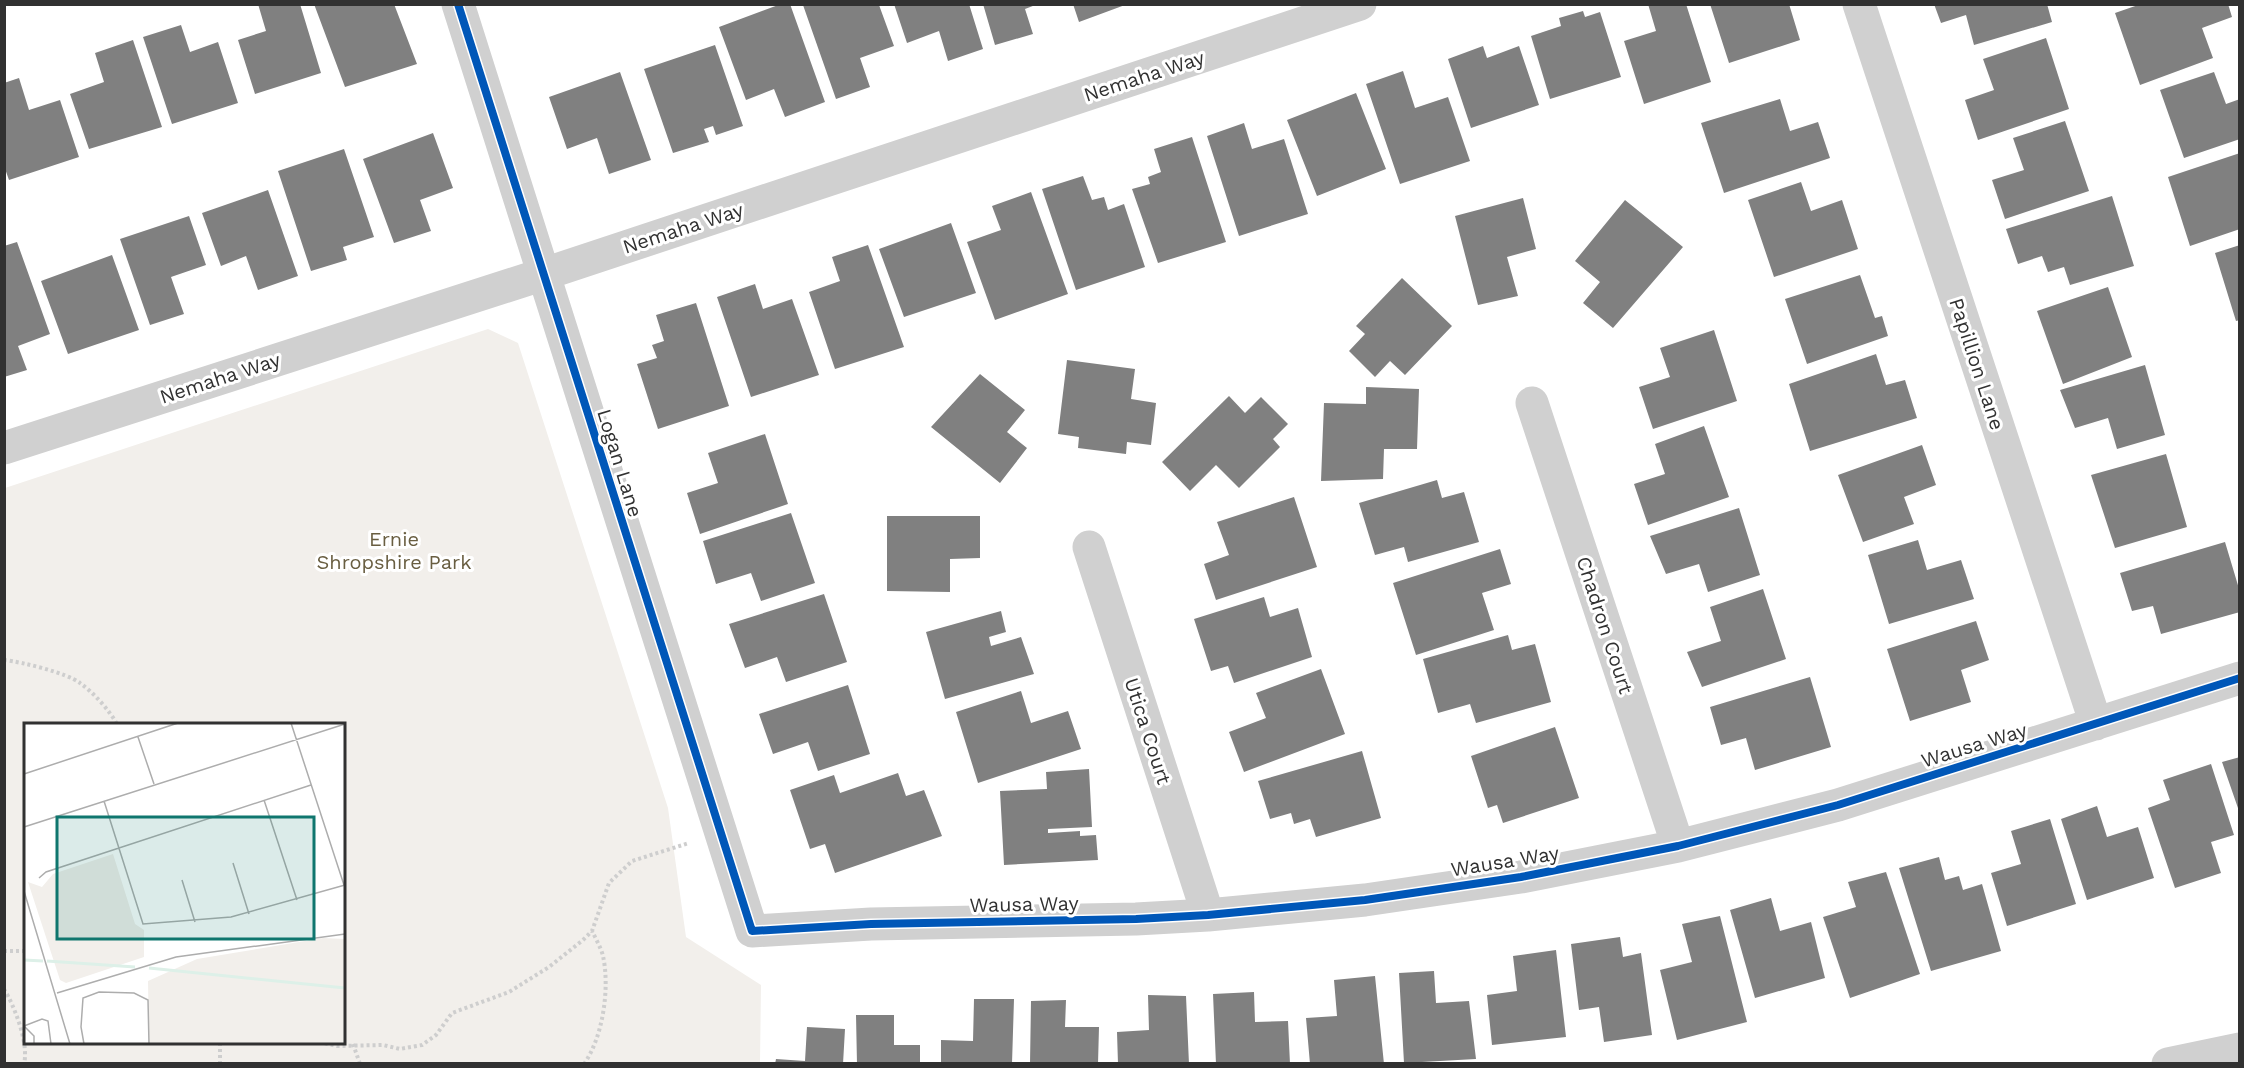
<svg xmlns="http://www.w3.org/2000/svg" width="2244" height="1068" viewBox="0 0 2244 1068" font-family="'Work Sans',sans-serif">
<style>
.green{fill:#f2efeb;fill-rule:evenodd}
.building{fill:#808080}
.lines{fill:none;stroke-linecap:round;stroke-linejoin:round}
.path{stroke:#cecece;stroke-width:4;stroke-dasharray:3 3;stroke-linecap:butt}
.minor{stroke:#d0d0d0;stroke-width:33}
.cycleway-casing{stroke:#fff;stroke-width:11}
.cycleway{stroke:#0057b8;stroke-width:8}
.labels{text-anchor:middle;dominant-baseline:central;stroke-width:6;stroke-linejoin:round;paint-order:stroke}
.street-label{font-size:20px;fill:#313131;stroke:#fff}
.park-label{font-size:20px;fill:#695e41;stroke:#fff}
.inset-river{fill:none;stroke:#ddf0e8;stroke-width:3}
.inset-road{fill:none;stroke:#adadad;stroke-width:1.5}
.view{fill:#0f766e;fill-opacity:0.15;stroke:#0f766e;stroke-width:3}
.inset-edge{fill:none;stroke:#313131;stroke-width:3}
</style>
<rect width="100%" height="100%" fill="#fff"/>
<path class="green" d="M488 329 518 343 668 808 686 937 761 985 760 1063H5V488ZM26 724H344V1042H26Z"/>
<path class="building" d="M258 4H300L321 73 255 94 238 40 266 31Z
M314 4H394L417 64 345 87Z
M781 4H790L825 102 785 117 774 89 746 100 719 27Z
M894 4H969L983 49 948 61 939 31 907 43Z
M983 4H1038L1025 9 1033 34 995 45Z
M1073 4H1125V5L1079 22Z
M1648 4H1686L1711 82 1644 104 1624 41 1656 31Z
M1710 4H1789L1800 40 1729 63Z
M1934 4H2047L2052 22 1974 45 1966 15 1941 23Z
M2141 4H2228L2232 17 2202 28 2213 58 2140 85 2115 13Z
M803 5H879L894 46 860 58 870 87 836 99Z
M1583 11 1585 17 1600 12 1621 77 1550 99 1531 36 1561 26 1559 18Z
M181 25 190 52 218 42 238 103 172 124 143 37Z
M2046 38 2069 109 1978 140 1965 100 1994 90 1983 59Z
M133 40 162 127 89 149 70 94 104 82 95 53Z
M715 45 743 126 716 135 713 126 704 129 709 142 673 153 644 69Z
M1483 46 1487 58 1519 46 1539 105 1471 128 1448 59Z
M1403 71 1415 108 1448 97 1470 161 1400 184 1366 84Z
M620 72 651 160 609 174 597 138 567 149 549 97Z
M2214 72 2226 104 2240 99V139L2184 158 2160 90Z
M19 78 29 110 60 100 79 157 9 180 4 166V83Z
M1356 93 1386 169 1317 196 1287 120Z
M1780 99 1790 131 1818 122 1830 158 1724 193 1701 123Z
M2065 121 2089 191 2005 219 1992 180 2024 170 2013 138Z
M1244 123 1252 149 1284 139 1308 214 1239 236 1207 136Z
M433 133 453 188 420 200 431 231 394 243 363 159Z
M1192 137 1226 242 1158 263 1132 189 1150 184 1148 177 1161 172 1154 149Z
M344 149 374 237 343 247 347 260 311 271 278 171Z
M2240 153V229L2190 246 2168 177Z
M1083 176 1092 200 1104 197 1108 210 1124 204 1145 267 1076 290 1042 189Z
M1801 182 1811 211 1842 200 1858 249 1774 277 1748 200Z
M268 190 298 276 258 290 246 256 221 266 202 213Z
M1031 192 1068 294 995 320 967 242 1001 230 992 206Z
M2112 196 2134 266 2070 285 2064 267 2048 272 2042 256 2018 264 2006 229Z
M1523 198 1536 249 1507 257 1518 296 1478 305 1455 216Z
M1625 200 1683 247 1613 328 1583 303 1600 282 1575 261Z
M189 216 206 265 171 277 184 314 150 325 120 239Z
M951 223 976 293 904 317 879 249Z
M17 242 50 334 18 346 27 370 4 377V246Z
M868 245 904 347 835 369 809 292 840 281 832 257Z
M2240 245V320L2236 321 2215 253Z
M112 255 139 330 68 354 41 281Z
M1860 275 1875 318 1882 316 1888 336 1807 364 1785 299Z
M1402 278 1452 326 1405 375 1390 361 1375 377 1349 351 1365 334 1356 326Z
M755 284 763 309 792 299 819 375 751 397 717 297Z
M2108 287 2132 357 2063 384 2037 311Z
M696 303 729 406 658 429 637 364 657 358 652 345 664 341 656 315Z
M1714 330 1737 401 1653 429 1639 387 1670 377 1660 348Z
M1876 354 1886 385 1905 380 1917 418 1810 451 1789 384Z
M1067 360 1135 369 1131 399 1156 403 1151 445 1127 442 1126 454 1078 448 1079 437 1058 434Z
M2145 365 2165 435 2117 449 2108 418 2075 428 2060 390Z
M980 374 1025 410 1007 432 1027 448 1000 483 931 427Z
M1366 387 1419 389 1417 449H1384L1383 479 1321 481 1324 403 1366 404Z
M1229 396 1245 413 1261 397 1288 424 1273 439 1280 447 1239 488 1216 465 1190 491 1162 462Z
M1704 426 1729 497 1648 525 1634 484 1665 474 1655 444Z
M765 434 788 504 700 534 687 493 718 483 708 453Z
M1922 445 1936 485 1904 497 1914 524 1863 542 1838 475Z
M2166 454 2187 527 2115 548 2091 475Z
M1437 480 1442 498 1464 492 1479 542 1408 562 1404 547 1375 555 1359 503Z
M1294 497 1317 567 1216 600 1204 564 1229 555 1217 522Z
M1739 508 1760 575 1708 592 1699 564 1666 574 1650 536Z
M791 513 815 583 761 601 751 573 716 584 703 541Z
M887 516H980V558L950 559V592L887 591Z
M1918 540 1927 570 1961 560 1974 599 1889 624 1868 555Z
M2225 542 2240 592V612L2161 634 2153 606 2132 611 2120 573Z
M1500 549 1511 584 1482 593 1494 630 1416 655 1393 583Z
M1763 589 1786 659 1702 687 1687 652 1721 641 1710 607Z
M824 594 847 662 786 682 777 657 745 668 729 624Z
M1264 597 1270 617 1298 608 1312 657 1234 683 1228 666 1211 671 1194 619Z
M1001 611 1006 632 989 637 991 646 1021 637 1034 674 945 699 926 632Z
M1976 621 1989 660 1961 670 1971 702 1910 721 1887 649Z
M1508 635 1512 650 1535 644 1551 702 1476 723 1470 704 1438 713 1423 659Z
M1321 669 1345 734 1244 772 1229 732 1266 718 1256 693Z
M1810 677 1831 747 1755 770 1746 738 1721 745 1710 707Z
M848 685 870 754 818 771 808 742 773 754 759 714Z
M1021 691 1031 723 1068 711 1081 749 978 783 956 712Z
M1555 727 1579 798 1503 823 1497 805 1488 808 1471 756Z
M1362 751 1381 818 1316 837 1310 819 1294 824 1291 813 1270 819 1258 781Z
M2240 757V810L2239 811 2222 762Z
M2211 764 2234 835 2211 842 2221 873 2175 888 2148 808 2170 800 2163 780Z
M1089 769 1092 827 1048 829V833L1080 831V836L1096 835 1098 860 1004 865 1000 791 1047 789 1046 772Z
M898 773 906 796 924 790 942 836 835 873 825 844 810 849 790 790 834 775 840 793Z
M2097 806 2107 837 2138 827 2154 878 2087 900 2061 819Z
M2050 819 2076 904 2007 926 1991 873 2021 864 2011 831Z
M1939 857 1945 880 1959 876 1963 890 1982 884 2001 951 1931 971 1899 868Z
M1886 872 1920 974 1850 998 1823 917 1856 907 1848 882Z
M1771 898 1780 931 1811 922 1825 978 1755 998 1730 910Z
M1720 916 1747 1022 1677 1040 1660 970 1692 962 1682 924Z
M1620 937 1623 957 1641 953 1652 1035 1604 1042 1599 1007 1579 1010 1571 944Z
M1556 950 1566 1037 1492 1045 1487 995 1517 991 1513 956Z
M1434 971 1436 1003 1469 1001 1476 1059 1404 1063 1399 973Z
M1375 976 1384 1064H1310L1306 1018 1337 1016 1334 980Z
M1254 992 1255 1022 1288 1021 1290 1064H1216L1213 994Z
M1148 995 1186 996 1189 1064H1118L1117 1032 1149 1030Z
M974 999H1014L1012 1064H941V1040L973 1041Z
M1066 1000 1065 1027H1099L1098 1064H1030L1031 1001Z
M856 1015H894V1045H920V1064H857Z
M807 1027 845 1029 843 1064H775L776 1059 805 1061Z"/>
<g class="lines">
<path class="path" d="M4 660C22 662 67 673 80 683 94 693 109 710 117 724
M4 951H26
M4 989C15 1007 29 1044 24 1064
M319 1042 337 1046 383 1045 400 1049 422 1045 436 1035 452 1013 509 992 549 967 583 940 592 931 609 883 632 861 689 843
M353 1044 360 1064
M220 1064V1042
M584 1064C603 1037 610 988 603 956 601 948 596 939 592 931"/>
<path class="minor" d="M458 4 752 931 871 924 1136 919 1208 915 1365 900 1521 877 1678 846 1838 805 2240 678
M1859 4 2096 724
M1532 403 1678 846
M4 448 544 274 1360 4
M1089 547 1208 915
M2168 1064 2240 1049"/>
<defs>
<path id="cycleway" d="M458 4 752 931 871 924 1136 919 1208 915 1365 900 1521 877 1678 846 1838 805 2240 678"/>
</defs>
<use href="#cycleway" class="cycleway-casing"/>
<use href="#cycleway" class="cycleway"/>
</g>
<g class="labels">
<g class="street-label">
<text transform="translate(1144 76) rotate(-18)">Nemaha Way</text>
<text transform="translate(683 228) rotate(-18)">Nemaha Way</text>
<text transform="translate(1977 364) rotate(72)">Papillion Lane</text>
<text transform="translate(220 378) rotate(-18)">Nemaha Way</text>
<text transform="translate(620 463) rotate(73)">Logan Lane</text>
<text transform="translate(1605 625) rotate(72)">Chadron Court</text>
<text transform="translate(1148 731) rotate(72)">Utica Court</text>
<text transform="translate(1974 745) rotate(-17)">Wausa Way</text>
<text transform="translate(1505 861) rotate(-9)">Wausa Way</text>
<text transform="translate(1024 904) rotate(-1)">Wausa Way</text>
</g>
<g class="park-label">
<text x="394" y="539">Ernie<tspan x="394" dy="23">Shropshire Park</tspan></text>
</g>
</g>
<g transform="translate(24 723)">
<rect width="321" height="321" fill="#fff"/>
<path d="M89 131 111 201 120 207V234L42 260 36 257 4 159 18 164 29 151ZM299 215 321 216V321H125L124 258 173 236Z" fill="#f2efeb"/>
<path class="inset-river" d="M0 237 19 238M23 238 111 244M125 245 321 265"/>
<path class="inset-road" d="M267 0 320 162M114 14 130 61M0 51 154 0M240 77 273 177M80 78 119 201 207 194 321 162M0 104 321 1M209 140 225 191M15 155 22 149 287 62M158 157 171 199M0 168 46 321M33 270 152 234 321 211M0 303 18 296 24 298 27 321M0 303 10 313V321M60 321 57 304 59 275 75 269 110 270 124 277 125 321"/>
<path class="view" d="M33 94H290V216H33Z"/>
<rect width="321" height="321" class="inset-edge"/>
</g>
<rect width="2244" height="1068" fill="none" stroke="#313131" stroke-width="12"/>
</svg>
